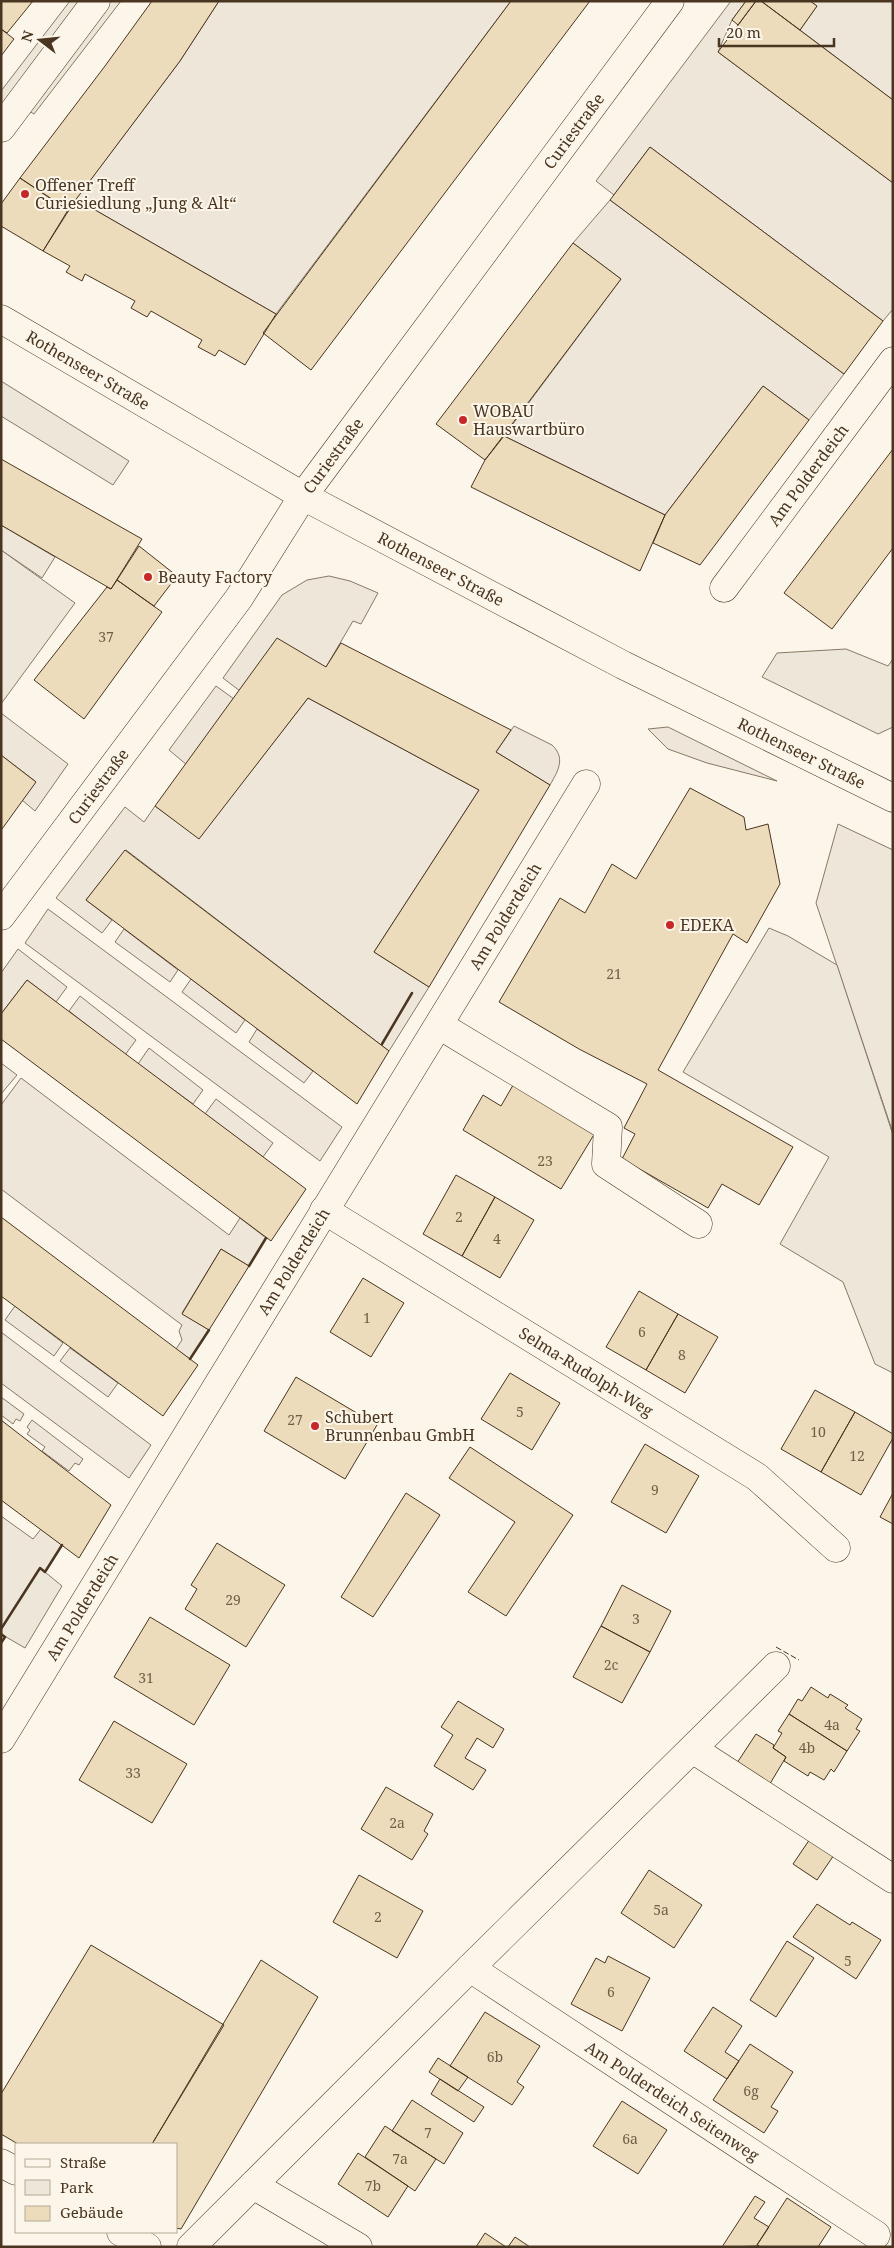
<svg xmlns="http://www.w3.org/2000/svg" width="894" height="2248" viewBox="0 0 894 2248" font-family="'Noto Serif',serif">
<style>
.green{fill:#ede6d9;stroke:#887966}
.parking{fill:#ede7d9;stroke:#887966}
.building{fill:#ecdcbc;stroke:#4a3520}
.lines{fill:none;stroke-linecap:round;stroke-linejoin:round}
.minor-casing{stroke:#4a3520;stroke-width:29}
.minor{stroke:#fbf6e9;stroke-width:28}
.fence{stroke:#4a3520;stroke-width:1;stroke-dasharray:6 2.5;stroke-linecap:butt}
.wall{stroke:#4a3520;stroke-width:2.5}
.poi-dot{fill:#c62828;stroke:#fbf6e9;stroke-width:2}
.labels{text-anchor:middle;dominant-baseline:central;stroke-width:4;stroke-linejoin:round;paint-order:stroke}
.number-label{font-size:14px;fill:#725f47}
.street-label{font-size:16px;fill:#4a3520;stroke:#fbf6e9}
.poi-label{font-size:16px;fill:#4a3520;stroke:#fbf6e9;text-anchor:start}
</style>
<rect width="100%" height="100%" fill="#fbf6e9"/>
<path class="green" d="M219 1H511L276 314 76 199 180 61Z
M731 1H746L732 20 718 52 893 183V309L883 321 650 147 614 195 596 181Z
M810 1H893V100L800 30 817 6Z
M610 200 844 374 809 420 763 386 665 515 504 436 621 279 573 243Z
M1 525 55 557 42 578 1 550Z
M329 576 350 581 378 593 361 624 353 621 326 667 240 691 223 678 282 595 307 580Z
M216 686 234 699 187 765 169 750Z
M308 698 479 790 374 952 429 987 389 1051 126 850 86 900 112 920 102 933 56 898 125 807 144 822 155 806 199 838Z
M1 713 68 764 35 811 22 800 35 781 1 755Z
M514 726 552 745C566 758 558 771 550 785L496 752Z
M668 727 777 781 707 763 668 749 648 729Z
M838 824 893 850V1133L816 903Z
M48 909 342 1127 320 1161 25 943Z
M124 929 178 970 170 982 115 942Z
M18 949 67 987 56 1002 27 980 1 1014V973Z
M191 979 245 1020 236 1033 182 992Z
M80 996 136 1040 125 1055 69 1011Z
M257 1029 313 1071 304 1083 249 1042Z
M149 1048 203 1090 193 1104 138 1064Z
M1 1063 17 1075 1 1094Z
M21 1078 229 1235 240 1218 266 1238 249 1266 221 1249 182 1313 209 1330 190 1359 176 1349 182 1340 179 1331 182 1325 1 1189V1105Z
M216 1099 273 1143 263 1157 205 1114Z
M15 1306 63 1343 54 1356 5 1320Z
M1 1332 151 1445 129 1478 1 1383Z
M70 1348 118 1383 108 1397 60 1361Z
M1 1397 24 1414 20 1421 16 1419 13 1424 1 1415Z
M32 1420 83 1459 79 1465 75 1463 69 1471 42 1451 45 1447 27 1434 30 1430 27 1427Z
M1 1516 33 1539 41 1529 62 1545 45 1572 40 1568 1 1629Z"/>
<path class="parking" d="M70 1H80L1 107V91Z
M108 1H121L34 114 27 110Z
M1 381 129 461 113 485 1 416Z
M1 550 75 603 1 704Z
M846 649 888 666 893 659V727L878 734 762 677 777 653Z
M769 928 788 936 837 965 893 1135V1373L875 1364 843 1282 780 1244 829 1157 683 1072Z
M40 1568 62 1586 25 1648 1 1634V1629Z"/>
<path class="building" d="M1 1H33L7 33 1 29Z
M152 1H219L180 61 68 210 20 178 105 66Z
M511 1H590L311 370 263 333Z
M746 1H756L738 25 732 20Z
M756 1H761L893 100V183L718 52Z
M761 1H810L817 6 800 30Z
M1 29 14 39 1 56Z
M650 147 883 321 844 374 610 200Z
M20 178 68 210 43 251 1 226V204Z
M76 199 276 314 245 365 219 350 215 356 198 347 202 340 151 311 147 317 131 308 135 301 85 274 82 281 66 272 70 266 43 251Z
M573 243 621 279 485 460 436 424Z
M763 386 809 420 700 565 653 543 665 515Z
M504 436 665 515 640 571 471 487 485 460Z
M893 449V548L832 629 784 593Z
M1 459 142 539 111 589 1 525Z
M139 546 177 576 154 606 117 580Z
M117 580 162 612 84 719 34 680 107 587 111 589Z
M277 638 326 667 341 643 511 730 496 752 550 785 429 987 374 952 479 790 308 698 199 839 155 806Z
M1 755 36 782 2 829H1Z
M690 788 744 817 746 830 768 824 780 884 747 943 733 934 658 1070 793 1147 759 1205 722 1184 708 1208 622 1159 635 1134 624 1128 647 1084 579 1049 499 1002 560 898 585 913 612 864 636 879Z
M125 850 389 1051 357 1104 86 900Z
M27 980 306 1189 271 1241 1 1039V1014Z
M516 1080 598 1128 561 1189 463 1130 483 1095 501 1106Z
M456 1175 495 1197 462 1256 423 1234Z
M495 1197 534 1220 500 1278 462 1256Z
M1 1217 198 1365 163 1416 1 1296Z
M221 1249 249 1266 209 1330 182 1314Z
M363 1278 404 1303 371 1357 330 1332Z
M639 1291 678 1314 646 1370 606 1347Z
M678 1314 718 1337 685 1393 646 1370Z
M510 1373 560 1403 532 1450 481 1419Z
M296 1377 377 1425 345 1479 264 1431Z
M815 1390 855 1412 821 1472 781 1449Z
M855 1412 893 1434V1438L861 1495 821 1472Z
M1 1420 111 1505 79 1558 1 1500Z
M645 1444 699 1476 666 1533 611 1502Z
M470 1447 573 1515 506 1616 468 1592 515 1522 449 1478Z
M406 1493 440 1515 373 1617 341 1597Z
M893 1493V1524L880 1517Z
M217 1543 285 1585 246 1647 185 1609 197 1589 191 1585Z
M622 1585 671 1611 650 1652 601 1626Z
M150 1617 230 1665 194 1725 114 1677Z
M601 1626 650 1652 622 1703 573 1677Z
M811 1687 828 1698 830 1694 848 1705 845 1708 862 1719 856 1729 860 1731 847 1751 789 1714 798 1699 802 1701Z
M458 1701 504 1729 493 1748 477 1738 465 1758 486 1770 473 1790 434 1766 453 1735 441 1727Z
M789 1714 847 1751 834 1772 831 1769 824 1780 810 1772 808 1776 784 1761 786 1757 773 1748 782 1733 778 1731Z
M114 1721 187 1764 152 1823 79 1780Z
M756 1734 774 1745 773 1748 786 1757 768 1787 735 1766Z
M386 1787 433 1814 424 1831 428 1834 412 1860 361 1829Z
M812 1836 836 1852 817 1880 793 1864Z
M649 1870 702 1905 674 1948 621 1913Z
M359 1875 423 1911 397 1958 333 1922Z
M817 1904 850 1925 852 1922 881 1940 856 1979 793 1937Z
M787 1941 814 1958 776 2017 750 2000Z
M91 1945 224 2025 152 2144H18L1 2134V2094Z
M608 1956 650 1978 622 2031 571 2004 596 1958 605 1963Z
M261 1960 318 1997 181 2229 176 2228V2144H152Z
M713 2007 742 2026 725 2052 739 2061 727 2079 684 2051Z
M485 2012 540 2046 517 2082 524 2087 512 2105 450 2066Z
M750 2044 793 2072 771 2107 778 2111 764 2133 713 2100Z
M438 2058 468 2077 458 2091 429 2072Z
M440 2079 484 2107 474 2122 431 2094Z
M412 2100 463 2133 444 2164 392 2131Z
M622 2101 667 2130 638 2174 593 2146Z
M385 2126 436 2159 415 2191 365 2157Z
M358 2153 408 2186 388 2217 338 2184Z
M755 2196 765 2202 754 2218 769 2227 757 2245 759 2246 722 2247Z
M787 2198 831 2227 818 2247H761L757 2245Z
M485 2233 506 2247H476Z
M515 2237 530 2247H508Z"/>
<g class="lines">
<defs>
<g id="minor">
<path d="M1 128 96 1"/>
<path id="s1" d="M1 319 303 496 623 665 893 798"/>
<path id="s2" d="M724 588 893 361"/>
<path id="s3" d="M1 916 239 598 303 496 670 1"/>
<path d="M439 1025 608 1127 606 1164 698 1224"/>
<path id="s4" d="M324 1210 757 1477 836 1548"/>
<path id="s5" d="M1 1739 586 784"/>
<path d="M694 1750 893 1879"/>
<path id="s6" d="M470 1968 876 2235"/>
<path d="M1 2163 16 2171"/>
<path d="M253 2185 358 2247"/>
<path d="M121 2232 147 2247"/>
<path d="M191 2247 470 1968 776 1666"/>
</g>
</defs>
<use href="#minor" class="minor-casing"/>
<use href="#minor" class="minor"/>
<path class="fence" d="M776 1647 799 1660"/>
<path class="wall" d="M382 1044 412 993
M249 1266 266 1238
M190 1359 209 1330
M1 1629 40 1568 45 1572 62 1545
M1 1634 5 1637 1 1643"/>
</g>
<g class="poi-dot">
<circle cx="25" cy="194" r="5"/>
<circle cx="463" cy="420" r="5"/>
<circle cx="148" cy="577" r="5"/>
<circle cx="670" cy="925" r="5"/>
<circle cx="315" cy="1426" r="5"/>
</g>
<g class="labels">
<g class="number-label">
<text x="106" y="636">37</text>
<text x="614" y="973">21</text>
<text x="545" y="1160">23</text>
<text x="459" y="1216">2</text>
<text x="497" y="1238">4</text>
<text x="367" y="1317">1</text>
<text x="642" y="1331">6</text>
<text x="682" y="1354">8</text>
<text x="520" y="1411">5</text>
<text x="295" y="1419">27</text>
<text x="818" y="1431">10</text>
<text x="857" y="1455">12</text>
<text x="655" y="1489">9</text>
<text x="233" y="1599">29</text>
<text x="636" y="1618">3</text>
<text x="611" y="1664">2c</text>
<text x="146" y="1677">31</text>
<text x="832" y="1724">4a</text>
<text x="807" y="1747">4b</text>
<text x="133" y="1772">33</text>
<text x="397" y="1822">2a</text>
<text x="661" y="1909">5a</text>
<text x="378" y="1916">2</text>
<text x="848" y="1960">5</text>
<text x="611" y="1991">6</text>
<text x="495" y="2056">6b</text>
<text x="751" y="2090">6g</text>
<text x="428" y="2132">7</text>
<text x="630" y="2138">6a</text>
<text x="400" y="2158">7a</text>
<text x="373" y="2185">7b</text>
</g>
<g class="street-label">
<text stroke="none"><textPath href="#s3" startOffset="972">Curiestraße</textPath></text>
<text stroke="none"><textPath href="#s1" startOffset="101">Rothenseer Straße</textPath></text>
<text stroke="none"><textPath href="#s3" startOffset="568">Curiestraße</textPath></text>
<text stroke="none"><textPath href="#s2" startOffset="141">Am Polderdeich</textPath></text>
<text stroke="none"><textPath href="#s1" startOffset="506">Rothenseer Straße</textPath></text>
<text stroke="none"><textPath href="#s1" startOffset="911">Rothenseer Straße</textPath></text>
<text stroke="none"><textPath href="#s3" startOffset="162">Curiestraße</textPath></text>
<text stroke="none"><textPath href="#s5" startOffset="965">Am Polderdeich</textPath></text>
<text stroke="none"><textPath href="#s5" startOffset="560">Am Polderdeich</textPath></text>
<text stroke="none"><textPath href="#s4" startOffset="308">Selma-Rudolph-Weg</textPath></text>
<text stroke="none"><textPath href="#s5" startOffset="155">Am Polderdeich</textPath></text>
<text stroke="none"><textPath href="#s6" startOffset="242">Am Polderdeich Seitenweg</textPath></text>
</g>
<g class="poi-label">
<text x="35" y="185">Offener Treff<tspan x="35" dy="18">Curiesiedlung „Jung &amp; Alt“</tspan></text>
<text x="473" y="411">WOBAU<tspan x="473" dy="18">Hauswartbüro</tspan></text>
<text x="158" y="577">Beauty Factory</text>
<text x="680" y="925">EDEKA</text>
<text x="325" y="1417">Schubert<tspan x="325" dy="18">Brunnenbau GmbH</tspan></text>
</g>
</g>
<rect width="894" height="2248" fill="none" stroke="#4a3520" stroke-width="5"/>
<rect x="15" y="2143" width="162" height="90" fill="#fbf6e9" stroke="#b4a999"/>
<rect x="25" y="2159" width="25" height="8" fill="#fbf6e9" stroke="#b4a999"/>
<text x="60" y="2168" font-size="15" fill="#4a3520">Straße</text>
<rect x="25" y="2180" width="25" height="15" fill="#ede6d9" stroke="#b4a999"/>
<text x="60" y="2193" font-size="15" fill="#4a3520">Park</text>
<rect x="25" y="2206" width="25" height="15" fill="#ecdcbc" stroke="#b4a999"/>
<text x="60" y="2218" font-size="15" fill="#4a3520">Gebäude</text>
<g transform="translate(40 40) rotate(286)" stroke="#fbf6e9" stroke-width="4" paint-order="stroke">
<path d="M0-4L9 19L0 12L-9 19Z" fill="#4a3520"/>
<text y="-8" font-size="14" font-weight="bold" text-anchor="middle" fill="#4a3520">N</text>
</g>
<path d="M719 38v8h115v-8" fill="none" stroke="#4a3520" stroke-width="2.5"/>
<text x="726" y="38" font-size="15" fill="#4a3520" stroke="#fbf6e9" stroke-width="4" paint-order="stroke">20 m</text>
</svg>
